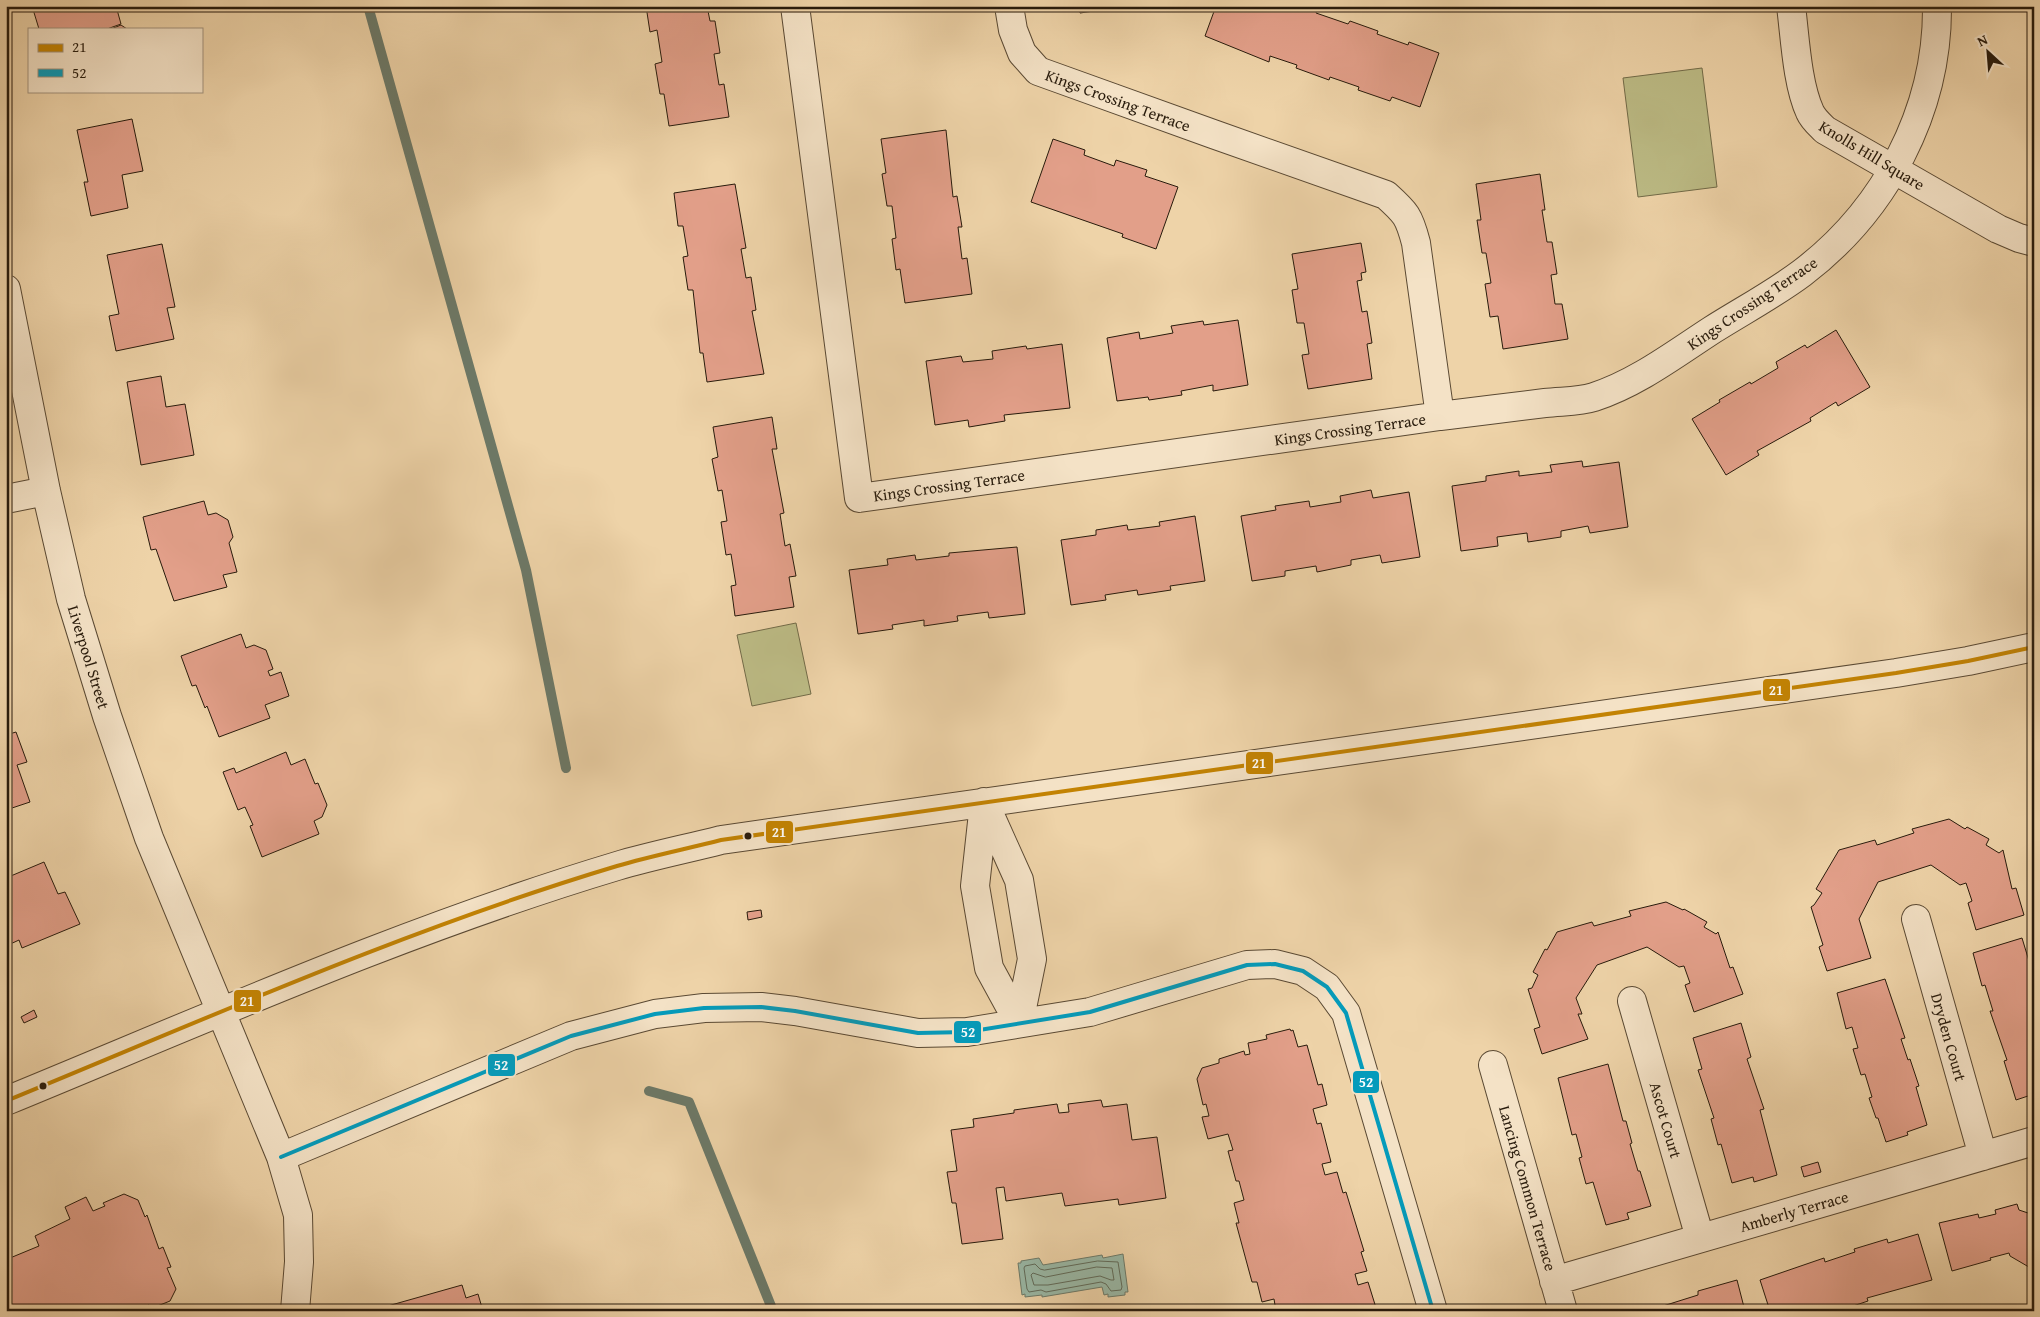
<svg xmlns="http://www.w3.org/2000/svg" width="2040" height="1317" viewBox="0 0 2040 1317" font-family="'Gentium Book Plus',serif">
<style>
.green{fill:#bcbb85;stroke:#726b48}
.water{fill:#99b8a6;stroke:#6c7968}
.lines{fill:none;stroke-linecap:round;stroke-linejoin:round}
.shore{stroke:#606a59;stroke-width:1}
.stream{stroke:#6c7968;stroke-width:10}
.building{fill:#e29f89;stroke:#281b0c}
.minor-casing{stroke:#5a4933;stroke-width:30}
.minor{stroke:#f4e2c6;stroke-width:28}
.bus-1-casing{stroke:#f4e2c6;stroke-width:8}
.bus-2-casing{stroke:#f4e2c6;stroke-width:8}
.bus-1{stroke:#c38303;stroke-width:4}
.bus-2{stroke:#049bbb;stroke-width:4}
.bus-dot{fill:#281b0c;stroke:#f4e2c6;stroke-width:2}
.labels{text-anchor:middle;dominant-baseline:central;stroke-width:4;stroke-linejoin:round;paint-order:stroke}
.street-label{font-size:16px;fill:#281b0c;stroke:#f4e2c6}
.line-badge{stroke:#f4e2c6;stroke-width:2}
.badge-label{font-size:14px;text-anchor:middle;font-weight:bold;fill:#fff}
</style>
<rect width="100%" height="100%" fill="#eed3a8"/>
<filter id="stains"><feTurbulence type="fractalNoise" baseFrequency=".004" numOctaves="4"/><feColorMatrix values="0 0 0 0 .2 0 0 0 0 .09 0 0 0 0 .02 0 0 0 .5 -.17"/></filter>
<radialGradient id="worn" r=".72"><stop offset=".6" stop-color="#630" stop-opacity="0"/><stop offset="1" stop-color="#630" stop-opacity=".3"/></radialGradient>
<path class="green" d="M1702 68 1717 187 1638 197 1623 78Z
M796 623 811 694 752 706 737 635Z"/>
<path class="water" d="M1123 1254 1128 1292H1125V1295L1108 1297V1294L1104 1295 1102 1287 1042 1297V1295L1025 1297V1294L1022 1295 1018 1263H1021V1261L1039 1258 1043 1265 1102 1255 1103 1258Z"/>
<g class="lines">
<path class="shore" d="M1098 1261 1118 1262 1122 1287 1121 1290 1111 1291 1106 1284 1101 1282 1046 1292 1041 1290 1029 1292 1027 1289 1024 1268 1025 1266 1035 1264 1040 1269 1044 1270Z
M1097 1267 1112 1268 1114 1280H1111L1100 1276 1048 1285H1034L1031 1275 1033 1273 1045 1277Z"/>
<path class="stream" d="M368 6 526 570 566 768
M649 1091 689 1102 773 1311"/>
</g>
<path class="building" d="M32 6H116L121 24 107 29H39Z
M646 6H707L710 21H715L720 53 714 54 719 85 724 84 729 117 669 126 664 94H660L655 64 662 62 657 30 650 32Z
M1079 6H1128L1080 13Z
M1216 6H1309L1317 9 1316 13 1348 24 1350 21 1378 31 1377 34 1408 45 1409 42 1439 53 1420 107 1392 97 1390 101 1358 90 1359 87 1330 77 1329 80 1296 68 1297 65 1270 56 1269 62 1205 36Z
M121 25 127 29H111Z
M132 119 143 171 122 175 128 208 91 216 84 182H88L77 130Z
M946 130 953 197 957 196 962 227H958L962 259 967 258 972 294 905 303 900 269 896 270 892 239 896 238 892 206H887L882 174 886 173 881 139Z
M1053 139 1085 150 1084 155 1114 166 1116 160 1147 170 1145 176 1178 187 1156 249 1122 237 1123 234 1031 202Z
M1540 174 1545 210H1542L1547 242H1552L1557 274 1551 275 1555 304H1562L1568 339 1503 349 1498 316 1490 317 1485 284 1491 283 1486 253H1482L1477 220H1481L1476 184Z
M735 184 746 248 741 249 746 278 751 277 756 310 752 311 764 374 707 382 703 353H700L693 290H688L683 257 688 256 683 226H678L674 193Z
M1361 243 1366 272 1361 273 1362 280 1357 281 1362 312 1367 311 1372 343 1367 344 1372 379 1308 389 1302 355 1309 354 1304 323H1297L1292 290 1298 289 1292 254Z
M162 244 175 307 167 308 174 339 116 351 109 316 119 314 107 255Z
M1238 320 1248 385 1213 391V385L1181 391 1182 395 1149 400 1148 397 1117 401 1107 338 1139 332 1140 339 1173 333 1171 326 1203 321 1204 325Z
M1836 330 1870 387 1838 406 1836 402 1810 418 1811 421 1757 451 1759 455 1726 475 1692 419 1720 402 1719 400 1750 382 1751 384 1778 368 1776 362 1805 345 1807 348Z
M1062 344 1070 408 1004 415 1005 421 969 427 968 420 935 425 926 361 961 356 963 362 993 359 992 351 1026 346 1027 349Z
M161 376 166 407 185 404 194 455 141 465 127 382Z
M772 417 777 449H772L784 513 780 514 785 546 790 544 796 576 789 577 794 607 735 616 731 586 736 585 731 554 726 555 721 522 727 521 722 490 718 491 712 459 718 457 713 427Z
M1582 461 1583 467 1619 462 1628 527 1590 533 1588 526 1561 531V537L1528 542 1527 533 1497 537 1498 546 1461 551 1452 486 1486 481V476L1519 471V476L1552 472 1550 465Z
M1371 490 1373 498 1409 492 1420 557 1382 563 1380 555 1351 560V565L1317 572 1316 566 1285 571V576L1252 581 1241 516 1276 510 1275 506 1309 501 1310 507 1341 502 1340 496Z
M204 501 208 515 216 513 228 520 233 537 229 543 237 572 223 575 227 587 174 601 156 549 151 550 143 517Z
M1195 516 1205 581 1170 586 1171 590 1138 595 1137 590 1105 595 1106 600 1071 605 1061 540 1096 535V530L1127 525 1128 530 1160 526 1159 522Z
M1017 547 1025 614 989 618 988 612 957 616 958 621 924 626V620L892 625 893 629 858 634 849 570 888 565 887 559 915 555 916 560 949 556V553Z
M241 634 246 648 254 645 266 650 273 669 268 671 270 676 281 672 289 696 265 705 270 718 219 737 207 706 205 708 196 685 192 686 181 656Z
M16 732 27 762 17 765 30 802 6 810V735Z
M286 752 291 765 305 759 315 784 318 783 327 805 322 817 314 821 319 834 262 857 250 826 253 825 245 807 238 810 223 772 234 768 236 773Z
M1949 819 1965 829 1967 827 1989 839 1986 845 1999 853 2003 850 2012 889 2016 888 2024 915 1976 930 1968 903 1972 901 1966 883 1960 885 1931 865 1878 882 1859 919 1871 958 1827 971 1819 947 1823 945 1811 907 1814 905 1822 893 1816 889 1839 850 1875 840 1877 845 1914 833 1912 829Z
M44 862 58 894 65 892 80 924 22 948 19 940 6 946V878Z
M1666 902 1683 910 1684 909 1707 922 1704 927 1716 934 1718 932 1730 968 1733 967 1743 994 1694 1012 1685 985 1690 983 1684 966 1679 967 1647 947 1597 965 1576 998 1582 1014H1578L1588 1039 1542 1054 1534 1029 1540 1027 1528 989 1532 988 1538 975 1533 972 1545 949 1547 950 1557 932 1592 922 1594 926 1631 916 1629 911Z
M761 910 762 917 748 920 747 912Z
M2022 938 2029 961 2033 960 2034 963V1094L2016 1100 2004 1061 2007 1060 1990 1011H1993L1985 985 1982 986 1973 953Z
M1885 979 1905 1038 1901 1039 1908 1060 1910 1059 1919 1086 1916 1087 1927 1125 1907 1132 1908 1135 1886 1142 1878 1118H1876L1869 1098 1872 1097 1865 1074 1861 1075 1853 1049 1858 1048 1852 1027 1846 1029 1837 993Z
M34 1010 37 1017 24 1023 21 1017Z
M1741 1023 1751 1057 1747 1059 1764 1109 1760 1110 1777 1175 1754 1182 1753 1177 1732 1183 1721 1144 1718 1145 1711 1119 1714 1118 1698 1070 1702 1069 1693 1038Z
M1290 1029 1291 1031 1293 1030 1298 1047 1307 1045 1318 1085 1322 1084 1327 1105 1313 1109 1317 1124 1321 1123 1331 1162 1322 1164 1325 1175 1337 1172 1343 1193 1346 1192 1364 1251 1361 1252 1367 1271 1355 1274 1358 1285 1368 1282 1377 1311H1276L1274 1299 1262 1302 1257 1282H1252L1236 1223H1239L1234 1203 1244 1200 1239 1181H1236L1228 1151 1233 1150 1228 1134 1208 1139 1202 1117 1209 1116 1206 1104 1203 1105 1197 1079 1202 1068 1219 1063V1059L1244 1051 1245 1055 1250 1054 1248 1043 1267 1039 1266 1035Z
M1608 1064 1623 1121H1626L1632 1143 1630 1144 1638 1171H1640L1651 1206 1627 1213 1629 1219 1606 1225 1593 1182 1586 1184 1579 1158 1582 1157 1576 1134 1572 1135 1558 1078Z
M1101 1100 1103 1107 1127 1104 1132 1140 1157 1137 1166 1198 1119 1205 1118 1199 1065 1206 1062 1193 1006 1201 1004 1187 996 1188 1003 1239 962 1244 956 1203H952L947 1172 957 1171 951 1130 974 1127 973 1119 1014 1113V1110L1057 1104 1059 1113 1069 1112 1068 1104Z
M1818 1162 1821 1172 1804 1177 1801 1167Z
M124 1194 138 1200 145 1217 147 1215 159 1249 163 1247 171 1267 167 1268 176 1289 170 1301 150 1309 149 1305 134 1311H6V1249L10 1258 39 1246 35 1236 70 1219 65 1207 86 1197 93 1211 105 1206 103 1203Z
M2017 1204 2019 1210 2034 1215V1270L2010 1256 2009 1253 1990 1258 1991 1260 1952 1271 1939 1223 1978 1214 1979 1218 1996 1214 1995 1210Z
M1918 1234 1932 1280 1867 1298 1868 1301 1838 1311 1836 1306 1824 1311H1770L1760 1280 1824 1258 1825 1262 1855 1252 1854 1249 1887 1239 1888 1243Z
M1737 1280 1745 1311H1660L1663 1306 1698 1295V1291Z
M462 1285 466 1298 478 1294 483 1311H370Z"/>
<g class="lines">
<defs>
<path id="minor" d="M795 6 859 498 1440 416 1416 243C1409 216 1406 213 1386 195L1213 134 1038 71 1022 53 1013 30 1009 6
M1791 6C1795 37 1797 84 1810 112 1813 119 1819 124 1825 130L1998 229 2019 238 2034 242
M6 289 46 491 71 599 107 716 149 838 281 1157 298 1215 299 1262 295 1311
M1440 416C1475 412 1510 407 1545 403 1561 401 1579 402 1594 397 1637 383 1675 354 1712 330 1742 311 1774 294 1802 273 1885 210 1938 111 1937 6
M6 499 46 491
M984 802 1019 880 1032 959 1019 1023
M984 804 975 886 989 968 1019 1023
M1916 919 1983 1156
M1632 1001 1700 1238
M1493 1065 1563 1311
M6 1101C208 1018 407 929 617 866 651 856 686 849 721 840L1896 673 1968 661 2034 647
M281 1157 571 1036 655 1014 704 1008 761 1007 795 1011 918 1033 967 1032 1090 1012 1247 965 1275 964 1303 971 1327 987 1346 1013 1433 1311
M1554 1281 2034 1141"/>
</defs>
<use href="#minor" class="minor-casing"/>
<use href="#minor" class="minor"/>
<defs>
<path id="bus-1" d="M6 1101C208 1018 407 929 617 866 651 856 686 849 721 840L1896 673 1968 661 2034 647"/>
<path id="bus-2" d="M281 1157 571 1036 655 1014 704 1008 761 1007 795 1011 918 1033 967 1032 1090 1012 1247 965 1275 964 1303 971 1327 987 1346 1013 1433 1311"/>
</defs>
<use href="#bus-1" class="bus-1-casing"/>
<use href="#bus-2" class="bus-2-casing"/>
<use href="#bus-1" class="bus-1"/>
<use href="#bus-2" class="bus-2"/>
</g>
<g class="bus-dot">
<circle cx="748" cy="836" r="4.5"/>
<circle cx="43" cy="1086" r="4.5"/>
</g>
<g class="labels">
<g class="street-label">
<text transform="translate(1118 100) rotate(20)">Kings Crossing Terrace</text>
<text transform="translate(1872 155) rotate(31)">Knolls Hill Square</text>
<text transform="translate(1752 303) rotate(-34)">Kings Crossing Terrace</text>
<text transform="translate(1350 429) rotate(-8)">Kings Crossing Terrace</text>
<text transform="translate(949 485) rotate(-8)">Kings Crossing Terrace</text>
<text transform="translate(89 657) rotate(73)">Liverpool Street</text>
<text transform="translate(1949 1037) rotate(74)">Dryden Court</text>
<text transform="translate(1666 1120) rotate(74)">Ascot Court</text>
<text transform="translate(1528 1188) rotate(74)">Lancing Common Terrace</text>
<text transform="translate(1794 1211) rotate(-16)">Amberly Terrace</text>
</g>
</g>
<g class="line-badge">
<rect x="1762" y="678" width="29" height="24" rx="5" fill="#c38303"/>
<rect x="1245" y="751" width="29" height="24" rx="5" fill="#c38303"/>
<rect x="765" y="820" width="29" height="24" rx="5" fill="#c38303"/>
<rect x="233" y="989" width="29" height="24" rx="5" fill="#c38303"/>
<rect x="953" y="1020" width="29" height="24" rx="5" fill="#049bbb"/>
<rect x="487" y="1053" width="29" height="24" rx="5" fill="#049bbb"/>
<rect x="1352" y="1070" width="28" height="24" rx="5" fill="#049bbb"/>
</g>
<g class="badge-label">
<text x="1776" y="695">21</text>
<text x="1259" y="768">21</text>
<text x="779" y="837">21</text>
<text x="247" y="1006">21</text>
<text x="968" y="1037">52</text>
<text x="501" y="1070">52</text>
<text x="1366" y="1087">52</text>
</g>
<rect width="2040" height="1317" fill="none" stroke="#eed3a8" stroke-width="25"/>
<rect x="8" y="8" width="2025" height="1302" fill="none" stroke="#281b0c" stroke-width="2.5"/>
<rect x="12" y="12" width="2015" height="1292" fill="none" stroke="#281b0c"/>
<rect x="28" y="28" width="175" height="65" fill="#f4e2c6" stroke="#a2927c"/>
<rect x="38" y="44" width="25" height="8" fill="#c38303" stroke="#a2927c"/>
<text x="72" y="52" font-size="15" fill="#281b0c">21</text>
<rect x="38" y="69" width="25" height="8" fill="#049bbb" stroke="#a2927c"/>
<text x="72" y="78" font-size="15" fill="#281b0c">52</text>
<g transform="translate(1988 52) rotate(334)" stroke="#f4e2c6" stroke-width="4" paint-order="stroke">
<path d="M0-4L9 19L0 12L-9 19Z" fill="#281b0c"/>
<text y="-8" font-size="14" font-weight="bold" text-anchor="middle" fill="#281b0c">N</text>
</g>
<rect width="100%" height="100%" filter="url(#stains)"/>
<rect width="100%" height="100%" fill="url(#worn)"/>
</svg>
